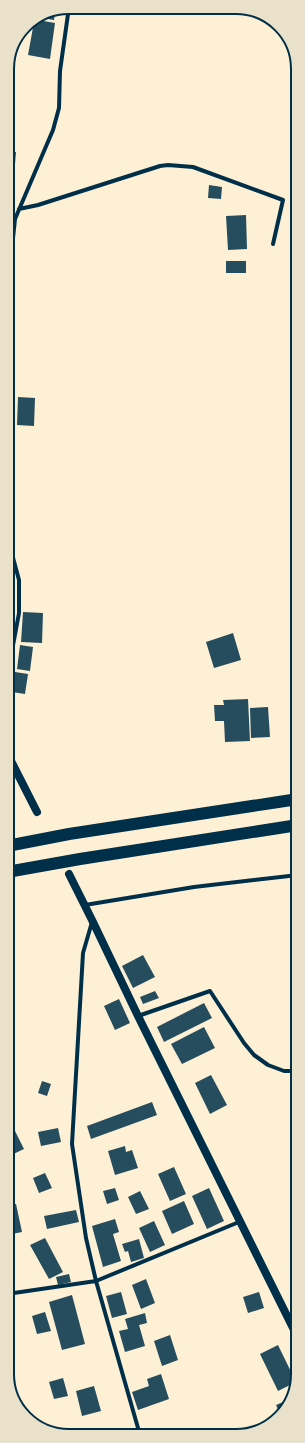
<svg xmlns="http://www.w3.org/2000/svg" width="305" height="1443" viewBox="0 0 305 1443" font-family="'Titillium Web',sans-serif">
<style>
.building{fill:#264d5e}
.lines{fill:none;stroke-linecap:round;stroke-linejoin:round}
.minor{stroke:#003049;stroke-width:4}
.secondary{stroke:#003049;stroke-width:8}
.motorway{stroke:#003049;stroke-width:12}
.rim{fill:none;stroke:#003049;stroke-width:2}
</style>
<rect width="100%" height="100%" fill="#fdf0d5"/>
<path class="building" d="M55 13 54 20 42 18 49 15Z
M38 20 55 23 50 59 28 55 34 22Z
M7 151 16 152 14 177 7 176Z
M209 185 222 187 221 199 208 198Z
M246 215 247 249 228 250 226 216Z
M226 261H246V273H226Z
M18 397 35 398 34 426 17 425Z
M298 447V475H296L291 448Z
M23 612 43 613 42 643 21 642Z
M233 633 241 660 214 668 206 642Z
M20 645 33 647 30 671 17 669Z
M15 672 28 674 25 694 12 692Z
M248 699 250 741 225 742 224 721H215L214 705H224L223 700Z
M268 707 270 737 251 738 250 708Z
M143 955 155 977 133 988 122 966Z
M155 991 159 998 143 1004 140 997Z
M119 999 130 1023 115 1030 104 1006Z
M204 1003 212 1018 164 1042 157 1027Z
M204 1027 215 1048 182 1064 171 1044Z
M211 1075 227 1105 210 1114 195 1083Z
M42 1081 51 1084 47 1096 38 1093Z
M152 1102 157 1115 91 1139 87 1126Z
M58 1128 61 1142 41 1146 38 1132Z
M14 1129 24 1149 7 1157V1132Z
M125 1146 126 1152 132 1150 138 1168 115 1175 108 1151Z
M174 1167 186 1194 170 1201 158 1174Z
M45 1173 52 1188 39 1193 33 1178Z
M115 1188 119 1200 107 1204 103 1191Z
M209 1188 224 1221 207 1229 192 1196Z
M140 1191 149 1209 136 1214 128 1197Z
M184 1201 194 1224 172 1234 162 1211Z
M16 1204 22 1232 7 1235V1206Z
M76 1210 79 1222 47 1229 44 1216Z
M115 1219 119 1232 113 1234 121 1261 103 1267 92 1226Z
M154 1221 165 1245 150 1252 139 1228Z
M45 1238 63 1272 49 1279 30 1245Z
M139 1239 144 1258 131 1262 128 1251 125 1252 122 1244Z
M69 1274 71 1282 58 1285 56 1277Z
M146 1279 155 1303 141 1309 132 1285Z
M121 1292 127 1314 112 1318 106 1296Z
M259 1292 264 1308 248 1313 243 1297Z
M72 1295 85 1344 62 1350 49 1302Z
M45 1312 51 1331 37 1334 32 1316Z
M145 1313 147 1323 139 1325 145 1346 125 1352 119 1331 128 1329 125 1319Z
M170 1335 178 1360 162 1366 154 1341Z
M278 1345 296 1382 278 1391 260 1354Z
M161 1374 169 1399 138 1410 132 1392 149 1386 147 1379Z
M63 1378 68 1396 54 1399 49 1382Z
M94 1386 101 1411 82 1416 76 1391Z
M288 1400 283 1412 281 1416 276 1405Z"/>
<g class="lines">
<path class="minor" d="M19 209 38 205 160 166 168 165 193 167 283 200 273 244
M7 296 15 219 53 130 59 108 60 71 69 7
M7 326 10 469V526L8 539 19 580V613L7 678
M294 487H298
M85 905 194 887 298 875
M92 922 83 953 72 1144 86 1238 96 1281 140 1435
M138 1016 210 991 244 1043 254 1055 268 1065 284 1071H298
M7 1294 96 1281 239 1222"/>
<path class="secondary" d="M7 753 37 812
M69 874 92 920 138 1016 298 1338"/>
<path class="motorway" d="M7 846 69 834 298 799
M7 872 80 859 298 825"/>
</g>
<path d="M0 0H305V1443H0ZM69 14H236A55 55 0 0 1 291 69V1374A55 55 0 0 1 236 1429H69A55 55 0 0 1 14 1374V69A55 55 0 0 1 69 14Z" fill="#e9e1ca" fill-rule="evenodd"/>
<path class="rim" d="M69 14H236A55 55 0 0 1 291 69V1374A55 55 0 0 1 236 1429H69A55 55 0 0 1 14 1374V69A55 55 0 0 1 69 14Z"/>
</svg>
